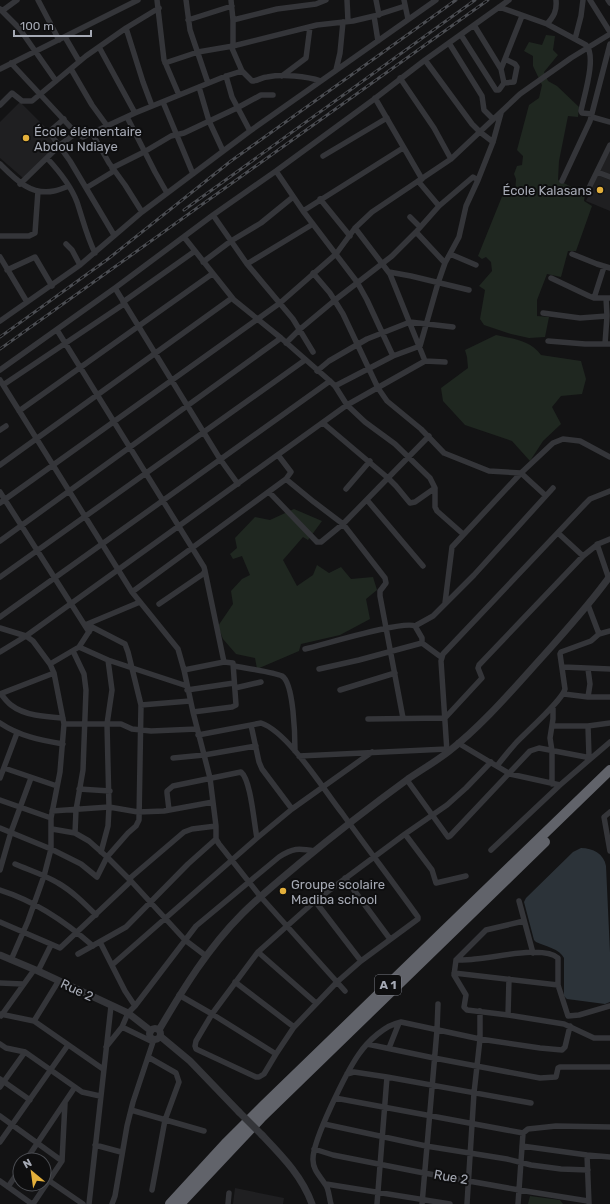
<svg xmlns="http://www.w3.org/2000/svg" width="610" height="1204" viewBox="0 0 610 1204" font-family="Rubik,sans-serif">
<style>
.built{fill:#1f1f21}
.green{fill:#1f2720}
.water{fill:#2c3339}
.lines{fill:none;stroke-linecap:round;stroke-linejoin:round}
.minor{stroke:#343539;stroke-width:5.5}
.tertiary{stroke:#343539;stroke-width:7}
.motorway{stroke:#61636a;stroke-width:10}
.rail-casing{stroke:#4b4d52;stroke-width:3}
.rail{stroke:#0e0e0f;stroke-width:1.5;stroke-dasharray:4.5;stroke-linecap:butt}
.tertiary-bridge{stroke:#343539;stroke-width:7}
.poi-dot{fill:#e4b03b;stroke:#0e0e0f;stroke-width:1.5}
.labels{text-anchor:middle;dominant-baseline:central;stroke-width:4;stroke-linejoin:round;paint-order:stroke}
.shield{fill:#0e0e0f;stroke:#787a82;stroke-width:1}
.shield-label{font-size:12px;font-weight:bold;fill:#a5a9b4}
.poi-label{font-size:13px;fill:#a5a9b4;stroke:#0e0e0f;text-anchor:start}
.street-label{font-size:13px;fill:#a5a9b4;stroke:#0e0e0f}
</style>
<rect width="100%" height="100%" fill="#131314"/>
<path class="built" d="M20 102 48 130 46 132 58 144 23 178 0 158V122Z
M610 151V175L600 171Z
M598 175 610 180V211L586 201Z
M235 1188 284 1198 283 1204H233Z"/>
<path class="green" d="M546 35 555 36 553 50 558 55 544 72 548 81 557 86 579 107 578 117 568 116 559 161 558 180 585 194 584 201 592 206 576 251H568L561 277 547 274 537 300V316L549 317 545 337 529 338 511 334 484 325 480 319 485 290 479 286 492 271 491 262 486 257 482 259 478 256 503 194 515 196 516 179 514 174 517 166 522 165 523 156 517 150 529 105 539 98 542 85 533 66V56L524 51 529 42 542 45Z
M496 335C513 339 530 340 541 355L581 361 586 379 582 394 561 396 552 407 561 424 543 441 530 461 512 441 465 425 443 401 441 388 468 368 467 357 465 350Z
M294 509 322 521 308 540 303 537 283 560 297 586 313 575 317 565 329 573 341 567 351 579 373 577 377 590 366 599 370 619 340 635 301 644 299 651 257 669 255 658 236 654 223 639 218 626 233 604 231 591 242 579 250 575 242 556 233 559 230 554 237 548 235 538 255 517 270 520Z
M530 1196 560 1200 563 1204H528Z"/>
<path class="water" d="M581 848C593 848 604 854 606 866L610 953V1002L605 1004 567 999 564 996V958C560 949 545 946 536 942L534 940 524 902 526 898 573 852Z"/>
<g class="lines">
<path class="minor" d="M38 0 59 40
M157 0 164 60 179 95
M186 0 190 30 208 83
M231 0 233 20V46
M347 0 348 21
M376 0 379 15
M404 0 408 19
M590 0 610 32
M608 0 610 3
M499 7 547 24 586 45C597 56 584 96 581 111L582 113 592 114
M0 9 19 28 56 81
M2 11 17 0
M374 16 378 41
M188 20 232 6
M233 20 277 9 316 4 326 0
M547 24C554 16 557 11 556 0
M461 35 496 90H499L504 83 501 69 474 25
M65 37 79 61
M575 39 581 16 583 0
M449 43 482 96 484 110 493 119
M231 46 242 71 252 81C258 81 262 77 267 77 283 74 306 76 321 81
M99 47 135 113
M425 60 472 124 480 132 493 142
M11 63 76 133 83 137 135 113 226 76 242 71
M165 63 198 52 233 46 317 25 353 21 374 16 405 6
M0 69 138 0
M71 69 92 105 108 127
M501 69 522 16
M336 70 340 53 343 22
M226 76 232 97 250 131
M282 76 306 58 310 27
M400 78 434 128 451 159
M504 83 514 82 517 67 515 64 505 59
M199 87 209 121 223 151
M375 98 422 179
M163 102 193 174
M0 105 12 93 22 101H32L86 56 126 28
M152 106 143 82 126 28 159 8
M127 117 155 172 167 193
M592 117 610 122
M64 119 50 131V133L70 161 114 235
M92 133 109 163 125 185 142 212
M323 156 387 118
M47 158C59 171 71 186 77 202 83 220 87 237 95 253
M0 164C15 179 31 196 54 191 59 190 64 188 69 186
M112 168 144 152 171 136 184 133 237 108 261 95H273
M276 171 303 211 357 282 367 300 393 356
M597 172 610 177
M418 181 439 206
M562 181 590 121 610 44
M20 184 60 145 76 133
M86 188 114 171
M587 192 610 145
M320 199 350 236
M303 211 403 148
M213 215 247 264 293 319 313 352
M410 217 420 227
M355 228 390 274 425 361
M416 232 445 263
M0 236H29L35 233 38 191
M184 237 234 300 281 338 330 381 335 386 347 405 365 422 395 444 430 478 435 488V507L437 511 463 534
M66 244 72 250 80 265
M450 254 476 265
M572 254 597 264 610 268
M0 257 27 302
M203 262 231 241 261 223 293 197
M247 264 313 224
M7 270 35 257 52 286
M389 272 411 276 469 290
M313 273 330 293 343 314 378 388 387 401 421 429 444 453 489 471 521 473 545 495
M551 278 589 296 594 298H610
M115 288 220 459 238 484
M594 298 604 267
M123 302 195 251
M543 313 580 318 607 316
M0 321 80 265 142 212 250 131 436 0
M57 330 204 567 205 571 203 574 159 604
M548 341 585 344H610
M286 343 299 330 335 300 392 256 416 232 439 206 473 177 478 180
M605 344 607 316 606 298
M0 370 115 288 213 215 276 171 373 100 425 60 509 0
M317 371 329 361 367 339 410 322 453 327
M0 380 132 592 178 649 184 670 193 712 210 778 216 826V839L219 844 260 896 345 991
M3 385 124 304
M335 386 393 356 420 346 438 283 445 263 459 237 466 206 478 180 493 142 501 113
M19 411 212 274
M323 423 388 478 396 486 410 503 415 502 435 488
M0 430 6 426
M0 465 232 298
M286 479 314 502 343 524 385 578 386 583 380 591V596L403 718
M346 489 370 461
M0 492 89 632
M269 492 317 542H321L343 524 429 436
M367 500 423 566
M0 503 280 303 336 254 355 228 372 212 451 159 520 94 571 58 610 34
M558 533 583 556
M0 541 281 338
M597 544 609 579
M205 571 224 662
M0 577 305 360
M132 592 286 479 291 472 278 455
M445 603 452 547 521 473 553 443 563 439 580 441 610 457
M588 605 599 634
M0 617 330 381
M85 625 140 602
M415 626 433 616 474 575 553 488
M0 628 26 636 33 641 50 664 54 673 64 724 60 772 51 818V849L44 876 28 921 11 960
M422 643 441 657
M79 647 108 660 187 686
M305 649C323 645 403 620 415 626L422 638V643
M73 651 84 674 86 690 83 770 76 810 75 833
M0 652 26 636 347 405 425 361 445 362
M234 666C244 668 274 672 282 676 294 683 295 738 295 751
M563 667 610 669
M319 669 359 660 422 643
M184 670 224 662 233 663 236 705 232 707 193 712
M235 688 261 682
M187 690 234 683
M340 690 395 673
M0 694 54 673
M1 694C4 698 7 702 11 705 25 716 47 717 63 718
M564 694 588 697H610
M588 697 590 684 588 669
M141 705 190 701
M368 719 445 718 482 678 478 668 479 665 583 556 598 544 610 539
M0 723C19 736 40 740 63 744
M64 724H121L132 729 151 731 197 729
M251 725 259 762 262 769 292 809
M552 726H588L610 723
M588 726 589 757
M198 735 261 723C288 732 324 790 342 813 367 848 393 882 418 917V919L361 961 337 982 294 1027 276 1054 264 1074 259 1077H256L196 1049 195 1046 196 1041 212 1014 258 952 315 901 405 834 447 805 466 788 491 762
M458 743 510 774 560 785
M447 752 441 661 443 654 585 504 590 499 610 491
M299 756 447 749
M173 758 204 755 256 746
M497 766C503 758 509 751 515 744 526 732 562 701 565 689L560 654 561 652 591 641 599 634 610 631
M4 768 57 786
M0 778 17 733
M407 780 448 837 450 836 530 751 539 748 591 758
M552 784V751L550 738 553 719V706
M79 789 110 791
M0 800 51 818
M169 810 167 793V791L173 786 241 772C251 780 254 824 257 838
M52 811 109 807 138 812 164 811 213 802
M610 812 604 817 610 851
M0 828 51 849 81 864 97 877 107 857 128 833 136 826 139 820 141 705 128 652 125 644 92 627 79 647 50 664
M52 829 75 833 89 841 107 857 131 881 185 940 206 956
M405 834 432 870 436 883 466 876
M491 850 560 785 610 742
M101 852 108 826 109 807 107 724 112 690 108 660
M15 864C29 870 45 875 58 883 72 891 84 903 96 915
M0 870 11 832 31 778
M345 878 390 939
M129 879 184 832 192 829 216 826
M0 890C35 901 66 922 93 946
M315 901 361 961
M519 901 533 953
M524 921 486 930 456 960 454 975 466 995 464 1007 467 1010 508 1015 564 1024 594 1038H610
M0 922 60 948 131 881
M100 942 125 991 135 1006
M258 952 316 1003
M78 954 126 927 188 864 216 839
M456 960C463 960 469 960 475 959 494 958 543 945 558 958V985L568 1016 579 1015 610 1006
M112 965 257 838 292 809 372 752
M38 971 51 945
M454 973 558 985
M235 982 294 1027
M0 983 23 984
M179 995 212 1014 276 1054
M0 1014 34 1021 103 1069
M508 1015 509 979
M1 1016 34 970
M34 1021 58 982
M122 1027 128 1013 135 1006 196 926 279 857C293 848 298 848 315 851
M0 1044 6 1048 25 1052 82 1092 100 1096
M367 1044 434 1058 540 1078 556 1077 558 1068 560 1067H610
M106 1047 122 1027 153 1042
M389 1048 399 1023
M148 1057 176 1073 179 1082 165 1120 152 1190
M347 1074 354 1072 387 1077 531 1103
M0 1079 30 1100
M0 1087 25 1052
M335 1098 523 1133
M131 1110 204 1131
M0 1116 62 1161
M324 1124 426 1146 507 1159 531 1165 561 1169 588 1170
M0 1142 68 1045
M95 1145 121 1152
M522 1146 587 1155 610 1157
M314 1149 333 1155 424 1173 519 1190 588 1201
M587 1155 589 1204
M26 1160 75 1087
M48 1180 83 1204
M0 1181 32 1204
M326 1184 450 1204
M8 1187 20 1169
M33 1204 62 1161 65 1103
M89 1204 111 1006
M112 1204 115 1196 127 1126 133 1102 154 1039
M228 1204 229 1193
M331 1204C329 1198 329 1188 325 1184 320 1176 313 1170 313 1160 312 1141 347 1071 359 1054 368 1041 385 1025 401 1022L480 1039 540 1048 562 1050 565 1047 570 1026
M377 1204 387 1077
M422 1204 437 1030 438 1004
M467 1204 474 1093 480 1039V1011
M518 1204 523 1133 528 1129 556 1126 610 1127"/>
<path class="tertiary" d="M0 955 38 971 128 1013 151 1031
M149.5 1034a5.5 5.5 0 1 1 11 0a5.5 5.5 0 1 1-11 0Z
M159 1030C183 989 208 948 242 914 260 896 280 880 300 863 335 834 371 806 408 779 421 770 435 762 448 752 483 725 514 688 544 655 567 629 590 604 610 576
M160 1036 190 1061 239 1112
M262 1135C282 1156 302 1176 312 1204"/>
<path class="motorway" d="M170 1204 227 1142 264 1105 610 770
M180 1204 261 1118 545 842"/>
<defs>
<path id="rail" d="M184 210 475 0
M0 337 108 259 231 161 456 0
M0 349 488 0"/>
</defs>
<use href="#rail" class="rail-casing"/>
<use href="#rail" class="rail"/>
<path class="tertiary-bridge" d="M239 1112 262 1135"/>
</g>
<g class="poi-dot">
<circle cx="26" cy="138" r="4"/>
<circle cx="600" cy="190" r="4"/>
<circle cx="283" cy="891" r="4"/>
</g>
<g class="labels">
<rect class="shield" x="375" y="975" width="26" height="20" rx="3"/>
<g class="shield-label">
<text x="388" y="985">A 1</text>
</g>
<g class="poi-label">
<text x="34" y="131">École élémentaire<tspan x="34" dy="15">Abdou Ndiaye</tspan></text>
<text x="592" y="190" text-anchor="end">École Kalasans</text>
<text x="291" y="884">Groupe scolaire<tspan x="291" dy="15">Madiba school</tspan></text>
</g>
<g class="street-label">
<text transform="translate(77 990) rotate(25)">Rue 2</text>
<text transform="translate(451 1177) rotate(10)">Rue 2</text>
</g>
</g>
<g transform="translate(32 1172) rotate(331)"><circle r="19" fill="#0e0e0f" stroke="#4a4c51"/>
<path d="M0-3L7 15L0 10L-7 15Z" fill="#e4b03b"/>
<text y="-6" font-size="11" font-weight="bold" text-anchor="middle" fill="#a5a9b4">N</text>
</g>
<path d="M14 30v6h77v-6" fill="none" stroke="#a5a9b4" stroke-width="2"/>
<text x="20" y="30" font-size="12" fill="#a5a9b4" stroke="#0e0e0f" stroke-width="3" paint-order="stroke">100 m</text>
</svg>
